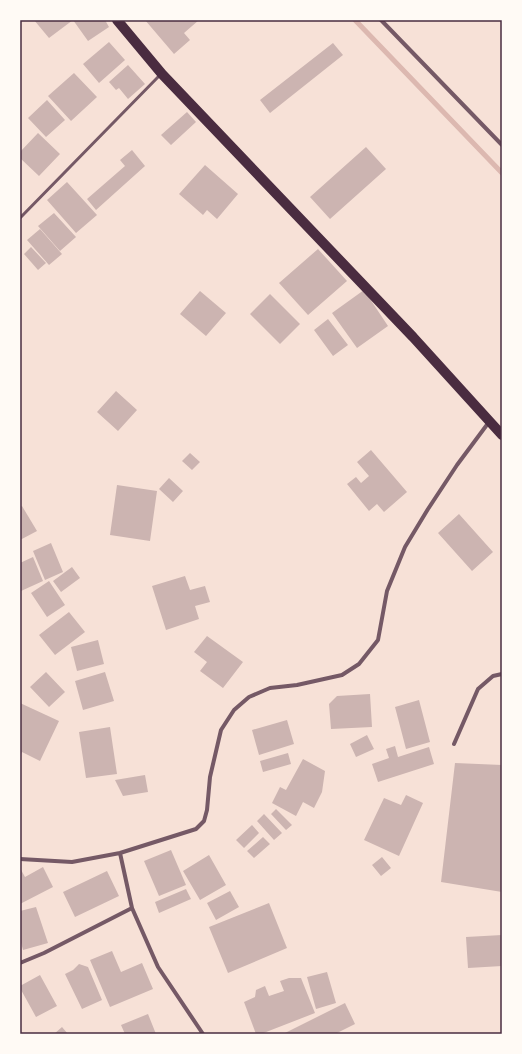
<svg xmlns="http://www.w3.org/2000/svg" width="522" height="1054" viewBox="0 0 522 1054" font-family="'PT Sans',sans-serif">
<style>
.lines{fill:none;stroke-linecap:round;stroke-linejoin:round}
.stream{stroke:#dcb8b0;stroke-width:5}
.building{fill:#ccb4b1}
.service{stroke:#755966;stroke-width:3}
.minor{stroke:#755966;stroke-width:4}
.primary{stroke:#4a2c40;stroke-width:10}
.neatline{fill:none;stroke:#4a2c40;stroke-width:1.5}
</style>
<rect width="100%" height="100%" fill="#f7e1d7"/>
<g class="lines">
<path class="stream" d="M355 20 502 173"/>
</g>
<path class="building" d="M34 20H73L49 38Z
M73 20H105L109 27 88 41Z
M145 20H199L184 33 190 40 174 54Z
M109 42 125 60 99 83 83 64Z
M333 43 343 55 270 113 260 100Z
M128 65 145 84 128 99 119 88 116 90 109 82Z
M74 73 97 97 71 121 48 96Z
M47 100 65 120 46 137 28 118Z
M187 112 196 122 171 145 161 135Z
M38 133 60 154 39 176 20 158V152Z
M366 147 386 169 330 219 310 197Z
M132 150 145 166 96 210 87 199 125 166 120 160Z
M205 165 238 194 217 219 207 210 203 215 179 194Z
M67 182 97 215 76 233 47 200Z
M54 213 76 237 60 251 38 226Z
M40 229 62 254 49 265 27 240Z
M31 247 46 263 38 270 24 254Z
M318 249 347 281 308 315 279 283Z
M364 290 388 326 357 348 332 313Z
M200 291 226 313 206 336 180 314Z
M270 294 300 324 280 344 250 314Z
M328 319 348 345 333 356 314 330Z
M116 391 137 410 118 431 97 412Z
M371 450 407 492 384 512 377 504 369 511 347 484 356 477 361 483 369 476 357 462Z
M190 453 200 462 192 470 182 461Z
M169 478 183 491 173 502 159 489Z
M117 485 157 491 150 541 110 535Z
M22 506 37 531 20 540V507Z
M459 514 493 552 472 571 438 533Z
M51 543 63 572 45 580 33 551Z
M33 557 43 581 21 591 20 563Z
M72 567 80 578 61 592 53 581Z
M185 576 190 590 205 586 210 602 195 606 199 619 166 630 152 586Z
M49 581 65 605 47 617 31 593Z
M69 612 85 632 55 655 39 635Z
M207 636 243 662 223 688 200 671 207 662 194 652Z
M98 640 104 664 77 671 71 647Z
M46 672 65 692 49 707 30 687Z
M105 672 114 701 83 710 75 681Z
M370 694 372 727 331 729 329 704 337 696Z
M419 700 430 742 406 749 395 707Z
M20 703 59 721 40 761 22 752 20 757Z
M287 720 294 744 259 755 252 730Z
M110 727 117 774 86 778 79 732Z
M367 735 374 749 356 757 350 744Z
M395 746 398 757 429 747 434 764 378 782 372 764 389 758 386 749Z
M288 753 291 764 263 772 260 761Z
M303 759 325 771 322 792 314 808 303 802 296 816 272 803 280 787 286 790Z
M455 763 502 765V892L441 882Z
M145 775 148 792 123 796 115 780Z
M406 795 423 803 399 856 364 840 384 798 401 805Z
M276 809 292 825 286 830 271 814Z
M264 814 282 833 274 840 257 821Z
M252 825 259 833 244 848 236 840Z
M263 837 270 844 254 858 247 851Z
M171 850 186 885 159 896 144 861Z
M209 855 226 885 200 900 183 871Z
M382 857 391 868 381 876 372 865Z
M43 867 53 887 20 904V868L25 877Z
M107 871 119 896 75 917 63 892Z
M186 889 191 899 159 913 155 902Z
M230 891 239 907 216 920 207 903Z
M269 903 287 948 228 973 209 927Z
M36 907 48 943 23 950 20 939V911Z
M502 935V966L468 968 466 937Z
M112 951 121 972 142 963 153 989 110 1007 90 960Z
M79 964 88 967 102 1000 82 1009 65 974 73 970Z
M327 972 336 1003 316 1009 307 977Z
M40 975 57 1006 36 1017 20 988V986Z
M289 978H301L315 1013 261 1034H256L244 1002 255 997 256 990 265 986 269 996 284 991 280 981Z
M345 1003 355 1024 335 1034H286L285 1033Z
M148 1014 156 1034H125L121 1025Z
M62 1027 68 1034H54Z"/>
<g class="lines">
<path class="service" d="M20 218 160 75"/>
<path class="minor" d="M381 20 502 145
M454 744 478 689 493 676 502 674
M120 853 132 908 158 967 203 1034
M20 859 72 862 120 853 196 829 204 821 207 810 210 777 221 730 234 710 249 697 270 688 297 685 342 675 359 664 378 640 387 591 405 547 428 509 457 465 489 422
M20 963 44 953 132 908"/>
<path class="primary" d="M117 20 162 74 413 337 502 435"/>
</g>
<rect width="522" height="1054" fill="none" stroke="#fffaf5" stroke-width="42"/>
<rect x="21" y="21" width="480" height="1012" class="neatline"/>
</svg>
